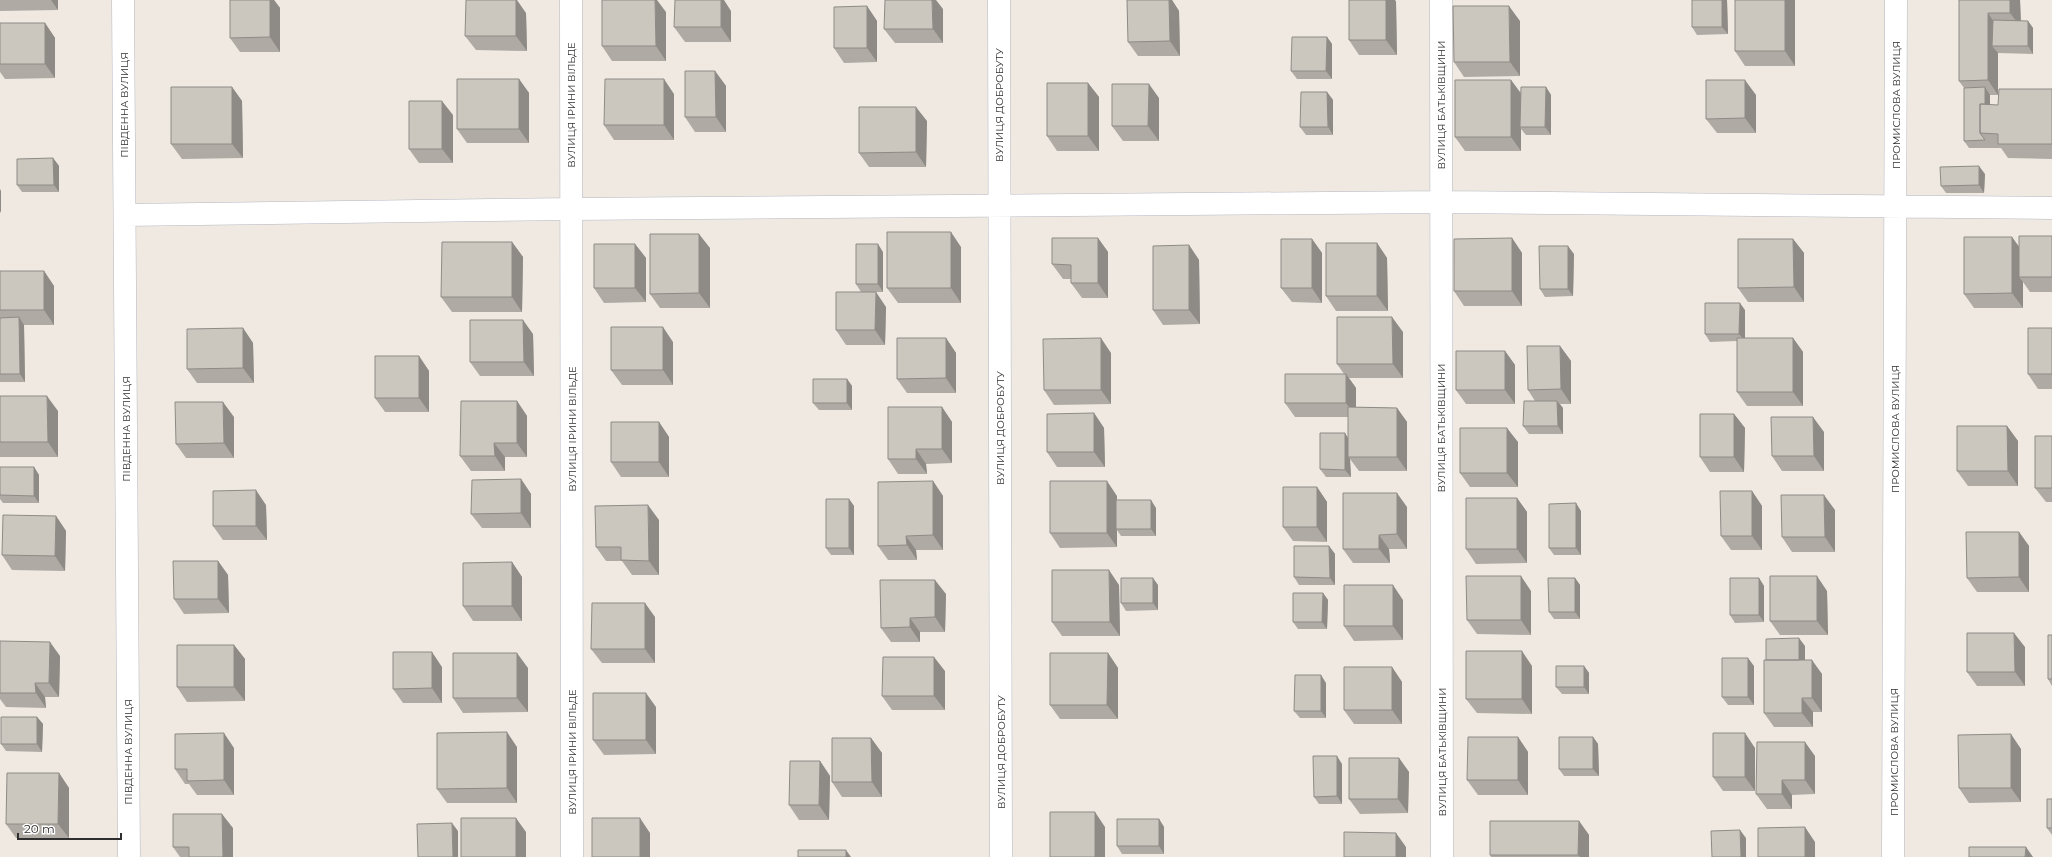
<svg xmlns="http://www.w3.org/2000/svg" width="2052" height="857" viewBox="0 0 2052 857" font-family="Montserrat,sans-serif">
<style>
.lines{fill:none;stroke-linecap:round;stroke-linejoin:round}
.minor-casing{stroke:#b4b7c1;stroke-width:23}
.minor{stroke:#fff;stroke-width:22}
.wall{fill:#afaba4}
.shaded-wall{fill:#8e8b86}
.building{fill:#cbc7bf;stroke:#8e8b86}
.labels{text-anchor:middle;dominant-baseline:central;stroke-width:4;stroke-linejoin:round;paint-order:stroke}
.street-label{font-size:10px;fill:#2e2e2e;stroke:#fff}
</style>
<rect width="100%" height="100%" fill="#efe9e1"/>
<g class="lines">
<defs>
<path id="minor" d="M123 0 129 857
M571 0 572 857
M999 0 1001 857
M1441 0 1442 857
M125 215 572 209 1441 202 2052 208
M1893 857 1896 0"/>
</defs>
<use href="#minor" class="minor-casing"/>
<use href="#minor" class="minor"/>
</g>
<path class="wall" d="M0 0H58V10L0 11Z
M270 0H274L280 8V52H240L230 38Z
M1127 0H1172L1179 11 1180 56H1138L1128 42Z
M1349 0H1395L1396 2 1397 55H1359L1349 40Z
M1692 0H1727L1728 34 1697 35 1692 27Z
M1735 0H1795V66H1745L1735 51Z
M1959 0H2020L2021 21H2028L2033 28V54L1998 53V95H1990V105H1998L2052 89V159L2008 158 2001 148H1969L1964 141V88L1959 81Z
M867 6 877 21V62L844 63 834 48Z
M943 9V43H895L884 29Z
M731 11V42H685L674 27Z
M666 12V61H612L602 46Z
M526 13 527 51 476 50 465 36Z
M1520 21V76L1464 77 1454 62Z
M0 23H45L55 38V78L5 79 0 72Z
M1327 37 1332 44V79H1297L1291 71Z
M715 71 726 86V132H695L685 117Z
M519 79 529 93V143H467L457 129Z
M1511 80 1521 93 1546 87 1551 95V135H1526L1521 129V151H1465L1455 137Z
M1088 83 1099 97V151H1057L1047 136Z
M232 87 242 101 243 158 182 159 171 144Z
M1327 92 1333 100V135H1306L1300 127Z
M674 94V140H614L604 125Z
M1756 95V133H1717L1706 119Z
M1159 98V141H1123L1112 126Z
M453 115V163H419L409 149Z
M927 121 926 167H869L859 153Z
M53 158 59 166V192H22L17 185Z
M1985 174 1984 193H1946L1941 186Z
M2052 236V292H2030L2023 282V308H1974L1964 294 2012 237 2019 247Z
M1098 238 1108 252V298H1082L1071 283V279H1063L1052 264Z
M1512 238 1522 253V306H1464L1454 291Z
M1312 239 1322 253V303L1292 302 1281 288Z
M1793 239 1804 253V302H1748L1738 288Z
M512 242 523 257 522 312H452L441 297Z
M1377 243 1387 258 1388 311H1336L1326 296Z
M635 244 646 258V302L604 303 594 288Z
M1189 245 1199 260 1200 324 1163 325 1153 310Z
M961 247V303H898L887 288Z
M710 248V308H660L650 294Z
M883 252V292H861L856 284Z
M1574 254 1573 296 1545 297 1540 289Z
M0 271H44L54 286V325H24L25 382H0Z
M886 307 885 345H846L836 330Z
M1745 310V338H1793L1803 352V406H1747L1737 392V341L1710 342 1705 334Z
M243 328 253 343 254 383H197L187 369Z
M2052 328V389H2038L2028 374Z
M1403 332V378H1349L1356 388V407L1397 408 1407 422V471H1359L1350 459 1351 477H1326L1320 469 1348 438V417H1295L1285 403 1344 374 1337 364Z
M533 334 534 376H480L470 362Z
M946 338 956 353V393H907L897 379Z
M673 342V385H622L611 370Z
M1560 346 1571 361V404H1560L1563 408V434H1529L1523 426 1535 401 1528 390Z
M1505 351 1515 365V404H1466L1456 390Z
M1111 353V404L1054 405 1044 390Z
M419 356 429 371V412H385L375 398Z
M847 379 852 386V410H819L813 403Z
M0 396 58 411V457H0Z
M517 401 527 416V457H505V471H471L460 456Z
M942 407 952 422V463L926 464 927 474H898L888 459Z
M1094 413 1104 428 1105 467H1057L1047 452Z
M1734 414 1745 428 1744 472H1710L1700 457Z
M234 417V458H186L176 444Z
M659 422 669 437V477H621L611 462Z
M2007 426 2018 441V486H1968L1957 471Z
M1824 432V471H1782L1772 456Z
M2052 436V502H2046L2035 488Z
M1518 442V487H1470L1460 473Z
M0 467H34L39 475V503H3L0 499Z
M521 479 531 494V528H482L471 514Z
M933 481 943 496V550H916L917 560H888L878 546Z
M1317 487 1327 502V542L1293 541 1283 527Z
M1752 491 1762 506V550H1731L1721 536Z
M1117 496V500L1156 508V536H1121L1117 530V547L1060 548 1050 533Z
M1517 498 1527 512V563L1476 564 1466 549Z
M849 499 854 506V555H831L826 548Z
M266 505 267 540H223L213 526Z
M1407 507V549H1389L1390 563H1353L1343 549Z
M1835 510V552H1792L1782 537Z
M1581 511V555H1554L1549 548Z
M56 516 66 531 65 571 12 570 2 555Z
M659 520V575H632L622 561H606L596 547Z
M2019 532 2029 546V592H1977L1967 578Z
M1329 546 1335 554V585H1299L1294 577Z
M218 561 228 575 229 613 184 614 174 599Z
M512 562 522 577V621H473L463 606Z
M1575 578 1580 585V619H1554L1549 612Z
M1759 578 1764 586V622L1735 623 1730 615Z
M1119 585 1120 636H1062L1052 622Z
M1158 585V610L1126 611 1121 603Z
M1531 591V635L1477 634 1467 620Z
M1827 591 1828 635H1780L1770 621Z
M1323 593 1328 600 1327 629H1298L1293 622Z
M946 594 945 632H920V642H891L881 628Z
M1403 600V640L1354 641 1344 626Z
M655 617V663H602L591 649Z
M2052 635V686L2048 679Z
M0 641 60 656 59 697H45L46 708 6 707 0 699Z
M234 645 245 659V701L187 702 177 687Z
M1805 646V660L1822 674V712H1813V727H1774L1764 713 1766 660Z
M2025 647V686H1977L1967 672Z
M1108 653 1118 668V719H1060L1050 705Z
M1532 666V714L1477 713 1466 699Z
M1584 666 1589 673V694H1562L1556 687Z
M1754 666V705H1728L1722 697Z
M442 667V703H403L393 689Z
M1392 667 1402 682V724H1354L1344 710Z
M528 668V712L463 713 453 698Z
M945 671V710H892L882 696Z
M1326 683V718H1300L1294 711Z
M656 707V754L604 755 593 740Z
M37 717 43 724 42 752 6 751 1 744Z
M1518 737 1528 752V795H1478L1467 780Z
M1593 737 1598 744 1599 776H1564L1559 769Z
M871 738 882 753V797H842L832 782Z
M517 747V803H447L437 789Z
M234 748V795H197L189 784H185L175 769Z
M1755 748V791H1723L1713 777Z
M2021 749V802L1969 803 1959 788Z
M1815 756V794L1792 795V809H1767L1756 794Z
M1399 758 1409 772 1408 813 1360 814 1349 799Z
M820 761 830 776 829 820H799L789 805Z
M1342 764V804H1319L1314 797Z
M59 773 69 788V838H16L6 824Z
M2052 799V835L2047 828Z
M1159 819 1164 827V854H1122L1117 846Z
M1579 821 1589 835V857H1491L1490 855Z
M233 828V857H180L173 847Z"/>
<path class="shaded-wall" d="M51 0H58V10Z
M270 0H274L280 8V52L270 37Z
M516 0H517L526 13 527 51 516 36Z
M655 0H657L666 12V61L656 46Z
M721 0H724L731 11V42L721 27Z
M932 0H936L943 9V43L933 29Z
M1169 0H1172L1179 11 1180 56 1170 41Z
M1386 0H1395L1396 2 1397 55 1386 40Z
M1722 0H1727L1728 34 1722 27Z
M1785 0H1795V66L1785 51Z
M2010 0H2020L2021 27 2010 13Z
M867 6 877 21V62L867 48Z
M1509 6 1520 21V76L1510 62Z
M1988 13 1998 28 1992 46 1998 53V95L1988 80Z
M2028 21 2033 28V54L2028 46Z
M45 23 55 38V78L45 64Z
M1327 37 1332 44V79L1326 71Z
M715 71 726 86V132L716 117Z
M519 79 529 93V143L519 129Z
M664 79 674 94V140L664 125Z
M1511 80 1521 94 1520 127 1521 129V151L1511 137Z
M1745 80 1756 95V133L1745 118Z
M1088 83 1099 97V151L1088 136Z
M1149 84 1159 98V141L1148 126Z
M232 87 242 101 243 158 232 144Z
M1546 87 1551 95V135L1545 127Z
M1985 87 1990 95V133H1985Z
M1327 92 1333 100V135L1328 127Z
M442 101 453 115V163L442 149Z
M916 107 927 121 926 167 916 152Z
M53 158 59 166V192L54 185Z
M1979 166 1985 174 1984 193 1979 185Z
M0 189 1 191V213L0 211Z
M951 232 961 247V303L951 288Z
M699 234 710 248V308L699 293Z
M2012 237 2022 251 2019 277 2023 282V308L2012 293Z
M1098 238 1108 252V298L1098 283Z
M1512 238 1522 253V306L1512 291Z
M1312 239 1322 253V303L1312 288Z
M1793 239 1804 253V302L1794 287Z
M512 242 523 257 522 312 512 297Z
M1377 243 1387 258 1388 311 1377 296Z
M635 244 646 258V302L635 288Z
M878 244 883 252V292L878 284Z
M1189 245 1199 260 1200 324 1189 310Z
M1568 246 1574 254 1573 296 1568 289Z
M44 271 54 286V325L44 310Z
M876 292 886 307 885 345 875 330Z
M1740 303 1745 310V341L1739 334Z
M19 317 24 325 25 382 20 374Z
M1392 317 1403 332V378L1393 364Z
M523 320 533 334 534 376 524 362Z
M663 327 673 342V385L663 370Z
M243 328 253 343 254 383 243 368Z
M946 338 956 353V393L946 378Z
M1101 338 1111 353V404L1101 390Z
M1793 338 1803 352V406L1793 392Z
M1560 346 1571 361V404L1561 389Z
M1505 351 1515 365V404L1505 390Z
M419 356 429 371V412L419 398Z
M1346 374 1356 388V417L1346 403Z
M847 379 852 386V410L847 403Z
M47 396 58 411V457L48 442Z
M517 401 527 416V457L517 443Z
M1557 401 1563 408V434L1558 426Z
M223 402 234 417V458L224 443Z
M942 407 952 422V463L942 449Z
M1397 408 1407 422V471L1397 457Z
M1094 413 1104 428 1105 467 1094 452Z
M1734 414 1745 428 1744 472 1734 457Z
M1813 417 1824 432V471L1814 456Z
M659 422 669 437V477L659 462Z
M2007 426 2018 441V486L2008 471Z
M1507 428 1518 442V487L1507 473Z
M1345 433 1350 441 1348 457 1350 459 1351 477 1345 470Z
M494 443 505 457V471L495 456Z
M916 449 926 464 927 474 916 459Z
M34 467 39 475V503L34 496Z
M521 479 531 494V528L521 513Z
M933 481 943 496V550L933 535Z
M1107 481 1117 496V529H1116L1117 530V547L1107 533Z
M1317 487 1327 502V542L1317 527Z
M256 490 266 505 267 540 256 526Z
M1752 491 1762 506V550L1752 536Z
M1397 493 1407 507V549L1397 534Z
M1824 495 1835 510V552L1825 537Z
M1517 498 1527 512V563L1517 549Z
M849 499 854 506V555L849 548Z
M1151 500 1156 508V536L1151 529Z
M1576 503 1581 511V555L1576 548Z
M648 505 659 520V575L649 561Z
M56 516 66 531 65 571 55 556Z
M2019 532 2029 546V592L2019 577Z
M1379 535 1389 549 1390 563 1379 549Z
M906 536 916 550 917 560 907 545Z
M1329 546 1335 554V585L1330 578Z
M218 561 228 575 229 613 218 599Z
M512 562 522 577V621L512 606Z
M1109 570 1119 585 1120 636 1110 622Z
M1521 576 1531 591V635L1521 620Z
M1817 576 1827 591 1828 635 1817 621Z
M1153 578 1158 585V610L1153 603Z
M1575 578 1580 585V619L1575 612Z
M1759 578 1764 586V622L1759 615Z
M935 580 946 594 945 632 935 617Z
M1393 585 1403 600V640L1393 626Z
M1323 593 1328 600 1327 629 1322 622Z
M645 603 655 617V663L645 649Z
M910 618 920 632V642L910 627Z
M2014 633 2025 647V686L2015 672Z
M1799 638 1805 646V669L1799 661Z
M50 642 60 656 59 697 49 683Z
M234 645 245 659V701L234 687Z
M1522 651 1532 666V714L1522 699Z
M432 652 442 667V703L432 688Z
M517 653 528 668V712L517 698Z
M1108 653 1118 668V719L1107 705Z
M934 657 945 671V710L934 696Z
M1748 658 1754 666V705L1748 697Z
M1812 660 1822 674V712L1812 698Z
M1584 666 1589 673V694L1584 687Z
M1392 667 1402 682V724L1392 710Z
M1321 675 1326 683V718L1321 711Z
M35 683 45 697 46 708 36 693Z
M646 693 656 707V754L646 740Z
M1802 698 1813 712V727L1802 713Z
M37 717 43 724 42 752 37 744Z
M507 732 517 747V803L507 788Z
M224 733 234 748V795L224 780Z
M1745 733 1755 748V791L1745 777Z
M2011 734 2021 749V802L2011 788Z
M1518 737 1528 752V795L1518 780Z
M1593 737 1598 744 1599 776 1593 769Z
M871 738 882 753V797L872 782Z
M1805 742 1815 756V794L1805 780Z
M1337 756 1342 764V804L1337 796Z
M1399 758 1409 772 1408 813 1398 799Z
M820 761 830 776 829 820 819 805Z
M59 773 69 788V838L58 824Z
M1782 780 1792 795V809L1782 794Z
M1095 812 1105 827V857H1095Z
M222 814 233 828V857H223Z
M516 818 526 832V857H516Z
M640 818 650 833V857H640Z
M1159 819 1164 827V854L1159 846Z
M1579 821 1589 835V857H1580L1578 855Z
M452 823 458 831V857H453Z
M1805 827 1815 842V857H1805Z
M1740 830 1746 838V857H1741Z
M1396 833 1406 847V857H1396Z
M2026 847 2033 857H2025Z
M846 850 851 857H846Z"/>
<path class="building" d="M230 0H270V37L230 38Z
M466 0H516V36H465Z
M602 0H655L656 46H602Z
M675 0H721V27H674Z
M885 0H932L933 29H884Z
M1127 0H1169L1170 41 1128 42Z
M1349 0H1386V40H1349Z
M1692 0H1722V27H1692Z
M1735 0H1785V51H1735Z
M1959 0H2010V13H1988V80L1959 81Z
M867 6V48H834V7Z
M1453 6H1509L1510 62H1454Z
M1993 20 2028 21V46H1992Z
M0 23H45V64H0Z
M1292 37H1327L1326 71H1291Z
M685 71H715L716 117H685Z
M457 79H519V129H457Z
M605 79H664V125H604Z
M1455 80H1511V137H1455Z
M1706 80H1745V118L1706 119Z
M1047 83H1088V136H1047Z
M1112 84H1149L1148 126H1112Z
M171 87H232V144H171Z
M1521 87H1546L1545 127H1520Z
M1985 87V104H1980V133L1985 140 1964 141V88Z
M1999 89H2052V144H1998V134L1980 133V104L1998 105Z
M1301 92H1327L1328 127H1300Z
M409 101H442V149H409Z
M859 107H916V152L859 153Z
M53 158 54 185H17V159Z
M1979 166V185L1941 186 1940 167Z
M887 232H951V288H887Z
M650 234H699V293L650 294Z
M2019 236H2052V277H2019Z
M1964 237H2012V293L1964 294Z
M1052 238H1098V283H1071V265L1052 264Z
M1512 238V291H1454V239Z
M1281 239H1312V288H1281Z
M1738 239H1793L1794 287 1738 288Z
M442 242H512V297H441Z
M1326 243H1377V296H1326Z
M594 244H635V288H594Z
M856 244H878V284H856Z
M1189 245V310H1153V246Z
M1539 246H1568V289H1540Z
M0 271H44V310H0Z
M836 292H876L875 330H836Z
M1705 303H1740L1739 334H1705Z
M19 317 20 374H0V318Z
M1337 317H1392L1393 364H1337Z
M470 320H523L524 362H470Z
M611 327H663V370H611Z
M243 328V368L187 369V329Z
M2028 328H2052V374H2028Z
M897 338H946V378L897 379Z
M1101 338V390H1044L1043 339Z
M1737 338H1793V392H1737Z
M1527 346H1560L1561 389 1528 390Z
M1456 351H1505V390H1456Z
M375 356H419V398H375Z
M1285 374H1346V403H1285Z
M813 379H847V403H813Z
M0 396H47L48 442H0Z
M461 401H517V443H494L495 456H460Z
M1524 401H1557L1558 426H1523Z
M175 402H223L224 443 176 444Z
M888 407H942V449H916V459H888Z
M1348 407 1397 408V457H1348Z
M1094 413V452H1047V414Z
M1700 414H1734V457H1700Z
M1771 417H1813L1814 456H1772Z
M611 422H659V462H611Z
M1957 426H2007L2008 471H1957Z
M1460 428H1507V473H1460Z
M1320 433H1345V470L1320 469Z
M2035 436H2052V488H2035Z
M0 467H34V496L0 495Z
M521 479V513L471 514 472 480Z
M933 481V535L906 536 907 545 878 546V482Z
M1050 481H1107V533H1050Z
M1283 487H1317V527H1283Z
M256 490V526H213V491Z
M1720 491H1752V536H1721Z
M1343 493H1397V534L1379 535V549H1343Z
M1781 495H1824L1825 537H1782Z
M1466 498H1517V549H1466Z
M826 499H849V548H826Z
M1116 500H1151V529H1116Z
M1576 503V548H1549V504Z
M648 505 649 561 621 560V547H596L595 506Z
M3 515 56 516 55 556 2 555Z
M1966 532H2019V577L1967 578Z
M1294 546H1329L1330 578 1294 577Z
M173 561H218V599H174Z
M512 562V606H463V563Z
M1052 570H1109L1110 622H1052Z
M1466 576H1521V620H1467Z
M1770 576H1817V621H1770Z
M1121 578H1153V603H1121Z
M1548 578H1575V612H1549Z
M1730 578H1759V615H1730Z
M880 580H935V617L910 618V627L881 628Z
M1344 585H1393V626H1344Z
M1293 593H1323L1322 622H1293Z
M592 603H645V649H591Z
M1967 633H2014L2015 672H1967Z
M2048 635H2052V679H2048Z
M1799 638V660H1766V639Z
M0 641 50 642 49 683H35L36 693H0Z
M177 645H234V687H177Z
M1466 651H1522V699H1466Z
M393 652H432V688L393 689Z
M453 653H517V698H453Z
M1050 653H1108L1107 705H1050Z
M883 657H934V696H882Z
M1722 658H1748V697H1722Z
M1764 660H1812V698H1802V713H1764Z
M1556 666H1584V687H1556Z
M1344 667H1392V710H1344Z
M1295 675H1321V711H1294Z
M593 693H646V740H593Z
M1 717H37V744H1Z
M507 732V788L437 789V733Z
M224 733V780L187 781V769H175V734Z
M1713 733H1745V777H1713Z
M2011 734V788H1959L1958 735Z
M1468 737H1518V780H1467Z
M1559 737H1593V769H1559Z
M832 738H871L872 782H832Z
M1757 742H1805V780H1782V794H1756Z
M1313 756H1337V796L1314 797Z
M1349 758H1399L1398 799H1349Z
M790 761H820L819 805H789Z
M7 773H59L58 824H6Z
M2047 799H2052V828H2047Z
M1050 812H1095V857H1050Z
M173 814H222L223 857H189V847H173Z
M461 818H516V857H461Z
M592 818H640V857H592Z
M1117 819H1159V846H1117Z
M1490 821H1579L1578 855H1490Z
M452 823 453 857H418L417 824Z
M1805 827V857H1758V828Z
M1740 830 1741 857H1712L1711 831Z
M1344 832 1396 833V857H1344Z
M1969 847H2026L2025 857H1969Z
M798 850H846V857H798Z"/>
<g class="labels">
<g class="street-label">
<text transform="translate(124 105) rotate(-90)">ПІВДЕННА ВУЛИЦЯ</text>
<text transform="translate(571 105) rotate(-90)">ВУЛИЦЯ ІРИНИ ВІЛЬДЕ</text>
<text transform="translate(999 105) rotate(-90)">ВУЛИЦЯ ДОБРОБУТУ</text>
<text transform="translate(1441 105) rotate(-90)">ВУЛИЦЯ БАТЬКІВЩИНИ</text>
<text transform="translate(1896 105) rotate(-90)">ПРОМИСЛОВА ВУЛИЦЯ</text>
<text transform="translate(1000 428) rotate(-90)">ВУЛИЦЯ ДОБРОБУТУ</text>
<text transform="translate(1441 428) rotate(-90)">ВУЛИЦЯ БАТЬКІВЩИНИ</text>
<text transform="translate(126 429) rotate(-90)">ПІВДЕННА ВУЛИЦЯ</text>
<text transform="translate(572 429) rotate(-90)">ВУЛИЦЯ ІРИНИ ВІЛЬДЕ</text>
<text transform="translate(1895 429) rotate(-90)">ПРОМИСЛОВА ВУЛИЦЯ</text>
<text transform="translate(128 752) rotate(-90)">ПІВДЕННА ВУЛИЦЯ</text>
<text transform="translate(572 752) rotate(-90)">ВУЛИЦЯ ІРИНИ ВІЛЬДЕ</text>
<text transform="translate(1001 752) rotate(-90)">ВУЛИЦЯ ДОБРОБУТУ</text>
<text transform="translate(1442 752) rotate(-90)">ВУЛИЦЯ БАТЬКІВЩИНИ</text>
<text transform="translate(1894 752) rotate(-90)">ПРОМИСЛОВА ВУЛИЦЯ</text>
</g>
</g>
<path d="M18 833v6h103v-6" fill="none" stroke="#2e2e2e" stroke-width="2"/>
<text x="24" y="833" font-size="12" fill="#2e2e2e" stroke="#ffffff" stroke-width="3" paint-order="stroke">20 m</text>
</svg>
